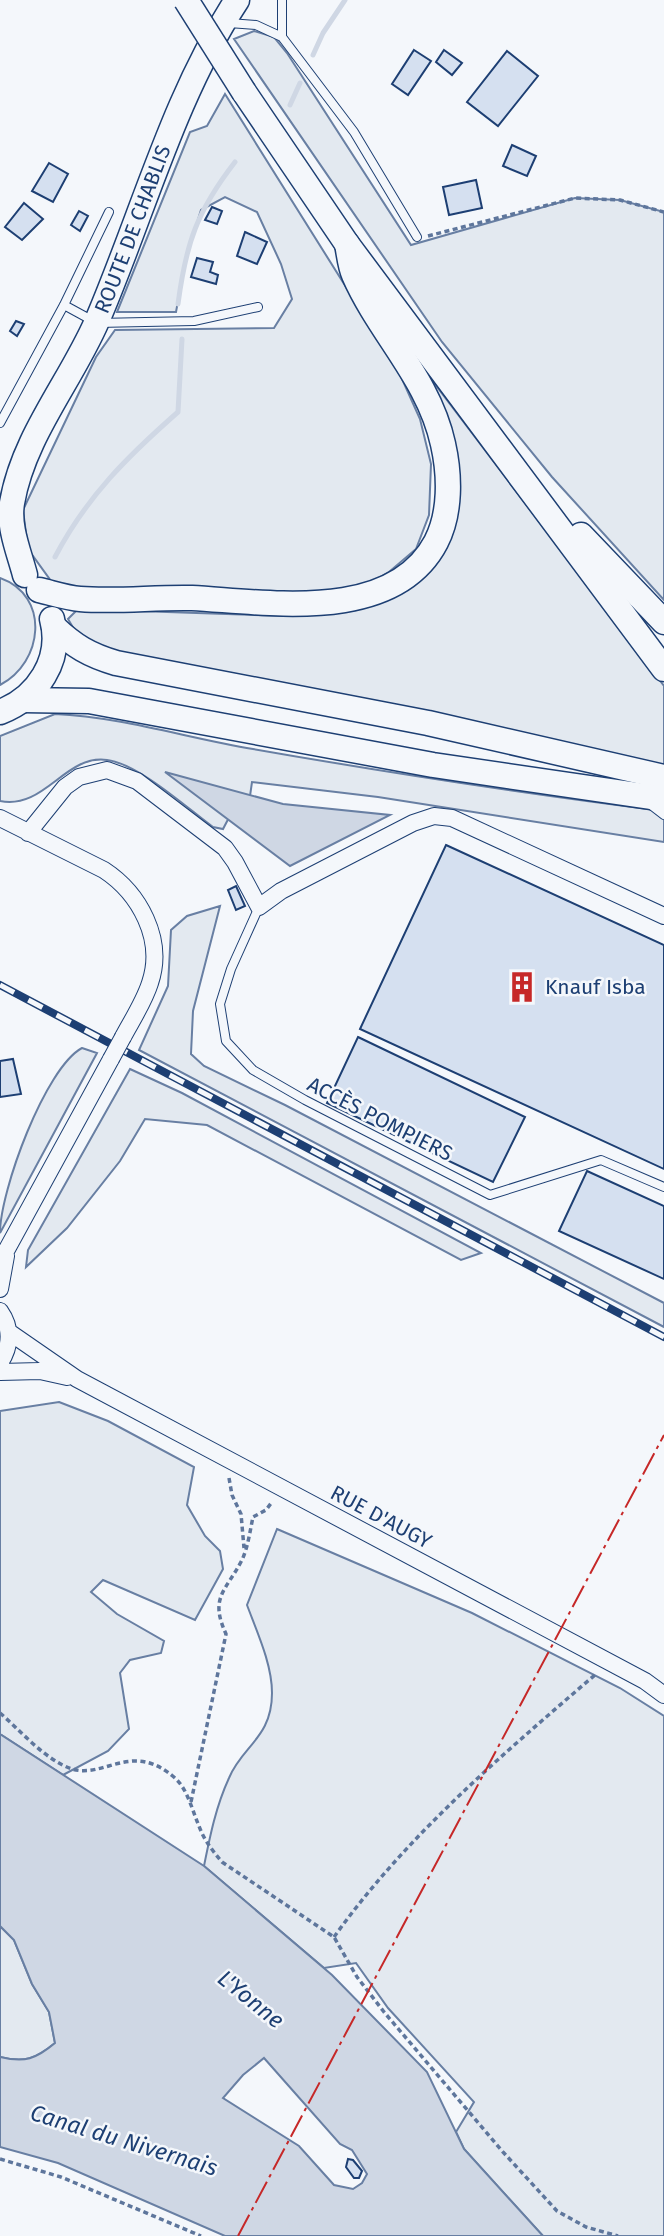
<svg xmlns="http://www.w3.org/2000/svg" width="664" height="2236" viewBox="0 0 664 2236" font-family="'Fira Sans',sans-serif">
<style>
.green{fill:#e3e9f0;stroke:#687fa3;stroke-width:2}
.water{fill:#cfd7e4;stroke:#687fa3;stroke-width:2;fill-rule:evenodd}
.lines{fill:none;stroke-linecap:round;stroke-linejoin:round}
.stream{stroke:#cfd7e4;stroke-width:5}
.building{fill:#d5e0f0;stroke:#1d3f73;stroke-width:2}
.service-casing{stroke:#1d3f73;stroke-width:10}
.minor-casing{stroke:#1d3f73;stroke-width:18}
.primary-casing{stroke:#1d3f73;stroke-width:27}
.path{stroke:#5e769c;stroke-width:3.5;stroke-dasharray:5 3.5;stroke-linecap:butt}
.service{stroke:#f4f7fb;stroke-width:8}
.minor{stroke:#f4f7fb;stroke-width:16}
.primary{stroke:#f4f7fb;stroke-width:24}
.rail-casing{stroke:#1d3f73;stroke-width:8}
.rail{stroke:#f4f7fb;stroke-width:5;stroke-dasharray:16;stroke-linecap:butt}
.minor-bridge-casing{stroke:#1d3f73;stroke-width:18;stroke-linecap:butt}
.primary-bridge-casing{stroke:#1d3f73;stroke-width:27;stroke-linecap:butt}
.minor-bridge{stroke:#f4f7fb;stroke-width:16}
.primary-bridge{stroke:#f4f7fb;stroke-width:24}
.power{stroke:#c62828;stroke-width:2;stroke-dasharray:24 5 3.5 5;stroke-linecap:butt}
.labels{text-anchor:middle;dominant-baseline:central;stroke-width:5;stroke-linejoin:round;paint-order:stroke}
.street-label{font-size:21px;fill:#1d3f73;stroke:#f4f7fb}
.poi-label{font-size:21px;fill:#1d3f73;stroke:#f4f7fb;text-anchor:start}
.water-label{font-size:23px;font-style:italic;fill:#1d3f73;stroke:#f4f7fb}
</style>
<rect width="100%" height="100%" fill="#f4f7fb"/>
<path class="green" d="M254 31 274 37 287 53 411 245 575 198 620 200 664 212V600L552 477 442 342 234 39Z
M225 94 398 370 420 419 431 464 429 515 416 549 389 572 366 585 320 596 75 589 54 585 28 549 23 510 96 357 115 330 274 328 292 299 281 264 257 212 225 197 201 210 186 258 176 312H117L190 132 207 126Z
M412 354 664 686V767L107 650 81 641 68 619 78 609 287 616 357 610 422 579 451 529Z
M0 578C51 596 43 663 0 685Z
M55 714C122 717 187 738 253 749 390 773 527 794 664 811V842L378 797 252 782 248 810 235 806 223 829 213 827C187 808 139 764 107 760 65 754 45 810 0 801V736Z
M220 906 193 1011 191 1054 204 1066 285 1105 664 1303V1327L139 1050 168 986 171 930 187 916Z
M82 1048 97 1053 0 1233C0 1191 45 1068 82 1048Z
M130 1069 182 1093 481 1253 461 1260 207 1125 145 1119 120 1161 67 1228 26 1267 28 1250Z
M59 1402 108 1421 194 1467 187 1505 205 1536 220 1551 223 1569 195 1620 103 1580 91 1592 117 1614 164 1641 161 1653 130 1660 120 1673 129 1729 108 1751 63 1775 0 1734V1411Z
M277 1529 472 1613 620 1688 664 1716V2236H543L464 2149 456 2132 474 2102 388 2008 356 1963 324 1968 204 1866C210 1836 216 1806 229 1778 242 1746 272 1738 272 1693 272 1664 257 1632 247 1605Z
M0 1926 14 1940 32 1984 49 2012 55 2043C35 2059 25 2063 0 2057Z"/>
<path class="water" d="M165 772 283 804 390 815 290 866Z
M0 1734 204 1866 332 1975 427 2072 464 2149 543 2236H225L58 2163 0 2147V2057C25 2063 36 2059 55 2043L49 2012 32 1984 14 1940 0 1926ZM264 2058 340 2144 352 2150 367 2174 362 2183 353 2189 334 2185 299 2146 223 2098 243 2075Z"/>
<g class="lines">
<path class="stream" d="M313 55 323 33 345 0
M290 105 300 83
M178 304C186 243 197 211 235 162
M55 557C87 496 128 456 178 412L182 339"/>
</g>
<path class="building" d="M414 50 431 61 408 95 392 84Z
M444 50 462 63 452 75 436 62Z
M507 51 538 76 498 126 467 102Z
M512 145 536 156 527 176 503 166Z
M49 163 68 174 53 202 32 191Z
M476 180 482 208 449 215 443 187Z
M24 203 43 219 22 240 5 227Z
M212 207 222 211 217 224 205 220Z
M79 211 88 216 80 231 71 225Z
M245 232 267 242 257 264 237 256Z
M197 258 213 262 210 272 218 275 216 284 191 277Z
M16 321 24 324 17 336 10 331Z
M446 845 664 945V1169L360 1029Z
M236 886 245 906 236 910 228 890Z
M358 1037 525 1117 493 1182 327 1103Z
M13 1059 21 1094 0 1097V1061Z
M587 1171 664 1206V1279L559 1231Z
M348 2159 353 2160 362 2171 359 2178H354L346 2167Z"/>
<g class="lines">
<defs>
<path id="service" d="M282 0V37
M229 23 256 25 282 37 354 132 417 237
M64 305 97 323 194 321 258 307
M0 423 64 305 109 212
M651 805 664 815
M259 907 231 969 220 1004 226 1041 253 1070 305 1100 490 1195 601 1160 664 1187"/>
<path id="minor" d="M0 818 104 870C139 893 165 939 150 983 144 1002 132 1020 123 1037
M28 833 65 787 79 777 107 770 137 781 225 848 235 862 259 907 281 891 413 823 434 816 452 818 664 916
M0 1262 111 1059
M0 1289 6 1256
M0 1311C12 1328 11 1346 0 1363
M9 1332 77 1379 645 1681 664 1695
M0 1372 40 1371 67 1377"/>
<g id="primary">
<path d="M244 92 347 244 664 669"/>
<path d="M581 535 664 622"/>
<path id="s1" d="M25 575C19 552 8 527 12 503 23 437 71 381 97 321 143 214 173 98 237 0"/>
<path d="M39 590C52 593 67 598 80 599 117 602 155 597 192 598 268 602 393 624 436 542 451 513 450 475 443 444 429 379 380 334 354 275 350 266 349 254 347 244"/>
<path d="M54 627C74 646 89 655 116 663L428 723 664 777"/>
<path d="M23 700 89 701 433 765 664 799"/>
<path d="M0 712C37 698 63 660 52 619"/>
</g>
</defs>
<use href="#service" class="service-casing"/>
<use href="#minor" class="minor-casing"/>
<use href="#primary" class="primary-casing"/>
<path class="path" d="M428 236 575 198 620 200 664 212
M229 1478 232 1495 241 1514 244 1548
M0 1713C21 1731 45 1760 72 1769 105 1779 132 1740 175 1778 188 1790 192 1810 199 1826 204 1840 212 1850 222 1862L334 1937 357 1977 384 2012 503 2152 557 2211 586 2227 618 2236
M191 1802 226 1634C209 1597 226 1591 242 1560 248 1547 250 1531 253 1517L266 1510 272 1502
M334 1937C407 1835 502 1755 596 1674
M0 2159 61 2177 201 2236"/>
<use href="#service" class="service"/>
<use href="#minor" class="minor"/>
<use href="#primary" class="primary"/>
<defs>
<path id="rail" d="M0 985 664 1337"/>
</defs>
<use href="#rail" class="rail-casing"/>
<use href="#rail" class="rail"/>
<defs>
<path id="minor-bridge" d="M111 1059 123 1037"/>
<path id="primary-bridge" d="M186 0 244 92"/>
</defs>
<use href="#minor-bridge" class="minor-bridge-casing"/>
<use href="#primary-bridge" class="primary-bridge-casing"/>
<use href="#minor-bridge" class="minor-bridge"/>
<use href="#primary-bridge" class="primary-bridge"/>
<path class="power" d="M238 2236 664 1435"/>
</g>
<defs>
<symbol id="building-bare" viewBox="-9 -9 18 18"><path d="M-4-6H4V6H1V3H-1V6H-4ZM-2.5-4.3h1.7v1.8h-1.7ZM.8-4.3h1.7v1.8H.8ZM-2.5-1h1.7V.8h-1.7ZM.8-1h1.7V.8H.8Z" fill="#c62828" stroke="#f4f7fb" stroke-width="2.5" paint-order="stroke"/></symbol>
</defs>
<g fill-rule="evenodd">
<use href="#building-bare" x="500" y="965" width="44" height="44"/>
</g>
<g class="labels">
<g class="street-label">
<text stroke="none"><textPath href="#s1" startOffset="374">ROUTE DE CHABLIS</textPath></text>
<text transform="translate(380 1119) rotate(27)">ACCÈS POMPIERS</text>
<text transform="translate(381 1517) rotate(28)">RUE D'AUGY</text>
</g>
<g class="poi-label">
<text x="545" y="987">Knauf Isba</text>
</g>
<g class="water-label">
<text transform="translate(251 1999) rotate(39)">L'Yonne</text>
<text transform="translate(124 2140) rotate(17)">Canal du Nivernais</text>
</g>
</g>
</svg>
